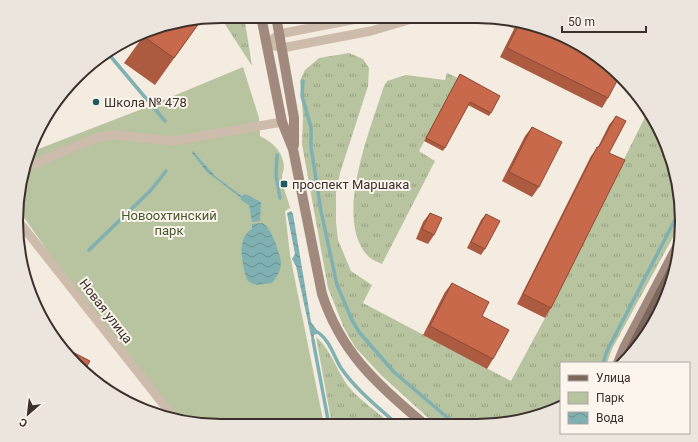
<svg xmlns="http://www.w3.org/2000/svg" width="698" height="442" viewBox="0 0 698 442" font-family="Roboto,sans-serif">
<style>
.grass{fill:url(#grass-tufts)}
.park{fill:#b8c4a0}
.water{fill:url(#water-waves)}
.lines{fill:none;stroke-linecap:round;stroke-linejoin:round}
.stream{stroke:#7fb0b2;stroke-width:3.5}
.street{stroke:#cdbbac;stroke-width:9}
.secondary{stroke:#a18a7d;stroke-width:10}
.primary{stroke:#7d675c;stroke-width:10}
.wall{fill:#ac5a40}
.building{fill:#c8694b;stroke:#8c4a34}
.poi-dot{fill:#1f5a5e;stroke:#fbf5ee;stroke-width:1.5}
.labels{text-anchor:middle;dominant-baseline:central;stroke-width:4;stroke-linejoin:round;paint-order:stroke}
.poi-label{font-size:13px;fill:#3b302b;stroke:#fbf5ee;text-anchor:start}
.park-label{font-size:13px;fill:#4a5a2e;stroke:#fbf5ee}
.street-label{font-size:13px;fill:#3b302b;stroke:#fbf5ee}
.rim{fill:none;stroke:#3b302b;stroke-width:2}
</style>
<defs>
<pattern id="grass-tufts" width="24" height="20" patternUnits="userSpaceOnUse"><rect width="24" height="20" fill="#b8c4a0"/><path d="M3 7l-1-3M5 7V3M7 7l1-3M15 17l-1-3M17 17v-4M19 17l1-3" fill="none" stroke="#97a083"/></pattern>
<pattern id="water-waves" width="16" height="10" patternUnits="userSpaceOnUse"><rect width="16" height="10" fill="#7fb0b2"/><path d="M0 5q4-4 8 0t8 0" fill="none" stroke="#699091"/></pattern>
</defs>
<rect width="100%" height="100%" fill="#f4ebe1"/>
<path class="grass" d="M229 16H244L252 66 221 18Z
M492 18H504L555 32 602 59 624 84Z
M349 53 363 59 369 68 368 86 340 173 336 193V222L338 240 351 271 372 285 363 303 511 381 545 318 648 111 655 119 680 194 678 228 612 349 607 363H561V406L530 419 491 426 436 425 381 375 355 347 344 328 328 288 302 144 303 117 300 81 305 70 319 58Z
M447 73 458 78 419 151 435 161 382 264C378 262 372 260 369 257 332 221 371 128 384 86L387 81 406 75 445 80Z
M316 337C330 348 337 371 348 386 359 400 379 413 392 425H332Z"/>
<path class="park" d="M243 67 259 118 260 136C274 143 283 152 284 167 284 171 282 173 282 177 282 187 288 198 290 208L285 211 290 255 324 425 194 424 181 421 92 314 18 209 28 153 142 109Z"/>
<path class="water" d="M193 151 215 176 242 196 245 194 261 202 260 221 252 222 249 205 241 200V198L207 172 192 153Z
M291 211 293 214 311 322 319 333 314 335V345L312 341 296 266 292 259 295 254 287 213Z
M262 223C271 226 280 253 281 263 281 270 277 277 272 283 263 284 254 287 247 280 242 264 236 238 252 229V224Z"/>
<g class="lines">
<path class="stream" d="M106 51 165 121
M303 81 302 96 311 127V147L321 211 337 285 352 320 359 332 394 372 456 425
M277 155 276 176 280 198
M89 250 151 190 166 171
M315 331C329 337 334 357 341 368 357 391 378 407 398 425
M313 340 329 425
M603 363 607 351 679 212"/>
<path class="street" d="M267 44 282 48 371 31 419 17
M267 44 279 34 367 17
M25 168 98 137 114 135 173 141 282 122
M16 218 175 419"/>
<path class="secondary" d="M261 16 282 122 293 149 322 294C342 355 378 384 425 425
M276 16 294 118V145
M618 363 625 346 677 247"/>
<path class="primary" d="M628 356 676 263"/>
</g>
<path class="wall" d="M202 19 155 85 124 63 142 38 141 34 155 27Z
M519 22 532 25 608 98 602 108 500 57 514 29Z
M460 74 491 113 489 116 468 105 443 151 424 141Z
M616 116 609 153 551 308 545 318 517 304 591 156 598 147 609 125Z
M532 127 539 187 532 197 502 181 525 136Z
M430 213 434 235 428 244 416 239 423 222Z
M486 214 485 249 481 255 467 248 481 220Z
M452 283 482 316 493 359 487 369 423 335 445 292Z"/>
<path class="building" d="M202 19 174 58 143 36 147 31 155 27Z
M520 22 532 25 604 61 619 77 608 98 507 48Z
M460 74 500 96 491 113 470 102 445 148 426 138Z
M616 116 626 121 609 153 625 160 551 308 523 294 597 147H599Z
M532 127 562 142 539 187 509 172Z
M430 213 442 218 434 235 422 229Z
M486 214 500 221 485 249 471 242Z
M452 283 489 302 482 316 509 330 493 359 430 326Z
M61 346 90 361 84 371Z
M93 380 113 391 112 393 96 384Z"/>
<g class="poi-dot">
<circle cx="96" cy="102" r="4"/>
<rect x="280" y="180" width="8" height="8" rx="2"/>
</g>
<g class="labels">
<g class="poi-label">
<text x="104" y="102">Школа № 478</text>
<text x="292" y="184">проспект Маршака</text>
</g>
<g class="park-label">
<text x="169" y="215">Новоохтинский<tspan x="169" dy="15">парк</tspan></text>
</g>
<g class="street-label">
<text transform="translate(106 311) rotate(52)">Новая улица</text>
</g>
</g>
<path d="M0 0H698V442H0ZM221 23H477A198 198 0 0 1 675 221V221A198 198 0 0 1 477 419H221A198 198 0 0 1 23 221V221A198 198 0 0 1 221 23Z" fill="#ece5de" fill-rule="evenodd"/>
<path class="rim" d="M221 23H477A198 198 0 0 1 675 221V221A198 198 0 0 1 477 419H221A198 198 0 0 1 23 221V221A198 198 0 0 1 221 23Z"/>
<rect x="560" y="362" width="130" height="72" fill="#fbf5ee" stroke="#aea6a0"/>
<rect x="568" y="375" width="20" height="6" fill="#7d675c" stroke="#aea6a0"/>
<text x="596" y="382" font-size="12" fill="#3b302b">Улица</text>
<rect x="568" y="392" width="20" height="12" fill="#b8c4a0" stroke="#aea6a0"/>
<text x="596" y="402" font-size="12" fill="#3b302b">Парк</text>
<rect x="568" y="412" width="20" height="12" fill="url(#water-waves)" stroke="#aea6a0"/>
<text x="596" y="422" font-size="12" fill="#3b302b">Вода</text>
<g transform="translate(28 414) rotate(208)" stroke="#fbf5ee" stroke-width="3" paint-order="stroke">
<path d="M0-3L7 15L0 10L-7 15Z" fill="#3b302b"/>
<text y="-6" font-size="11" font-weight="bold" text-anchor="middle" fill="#3b302b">С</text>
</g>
<path d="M562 26v6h84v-6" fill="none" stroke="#3b302b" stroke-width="2"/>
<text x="568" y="26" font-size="12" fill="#3b302b" stroke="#fbf5ee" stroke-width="3" paint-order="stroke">50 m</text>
</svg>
